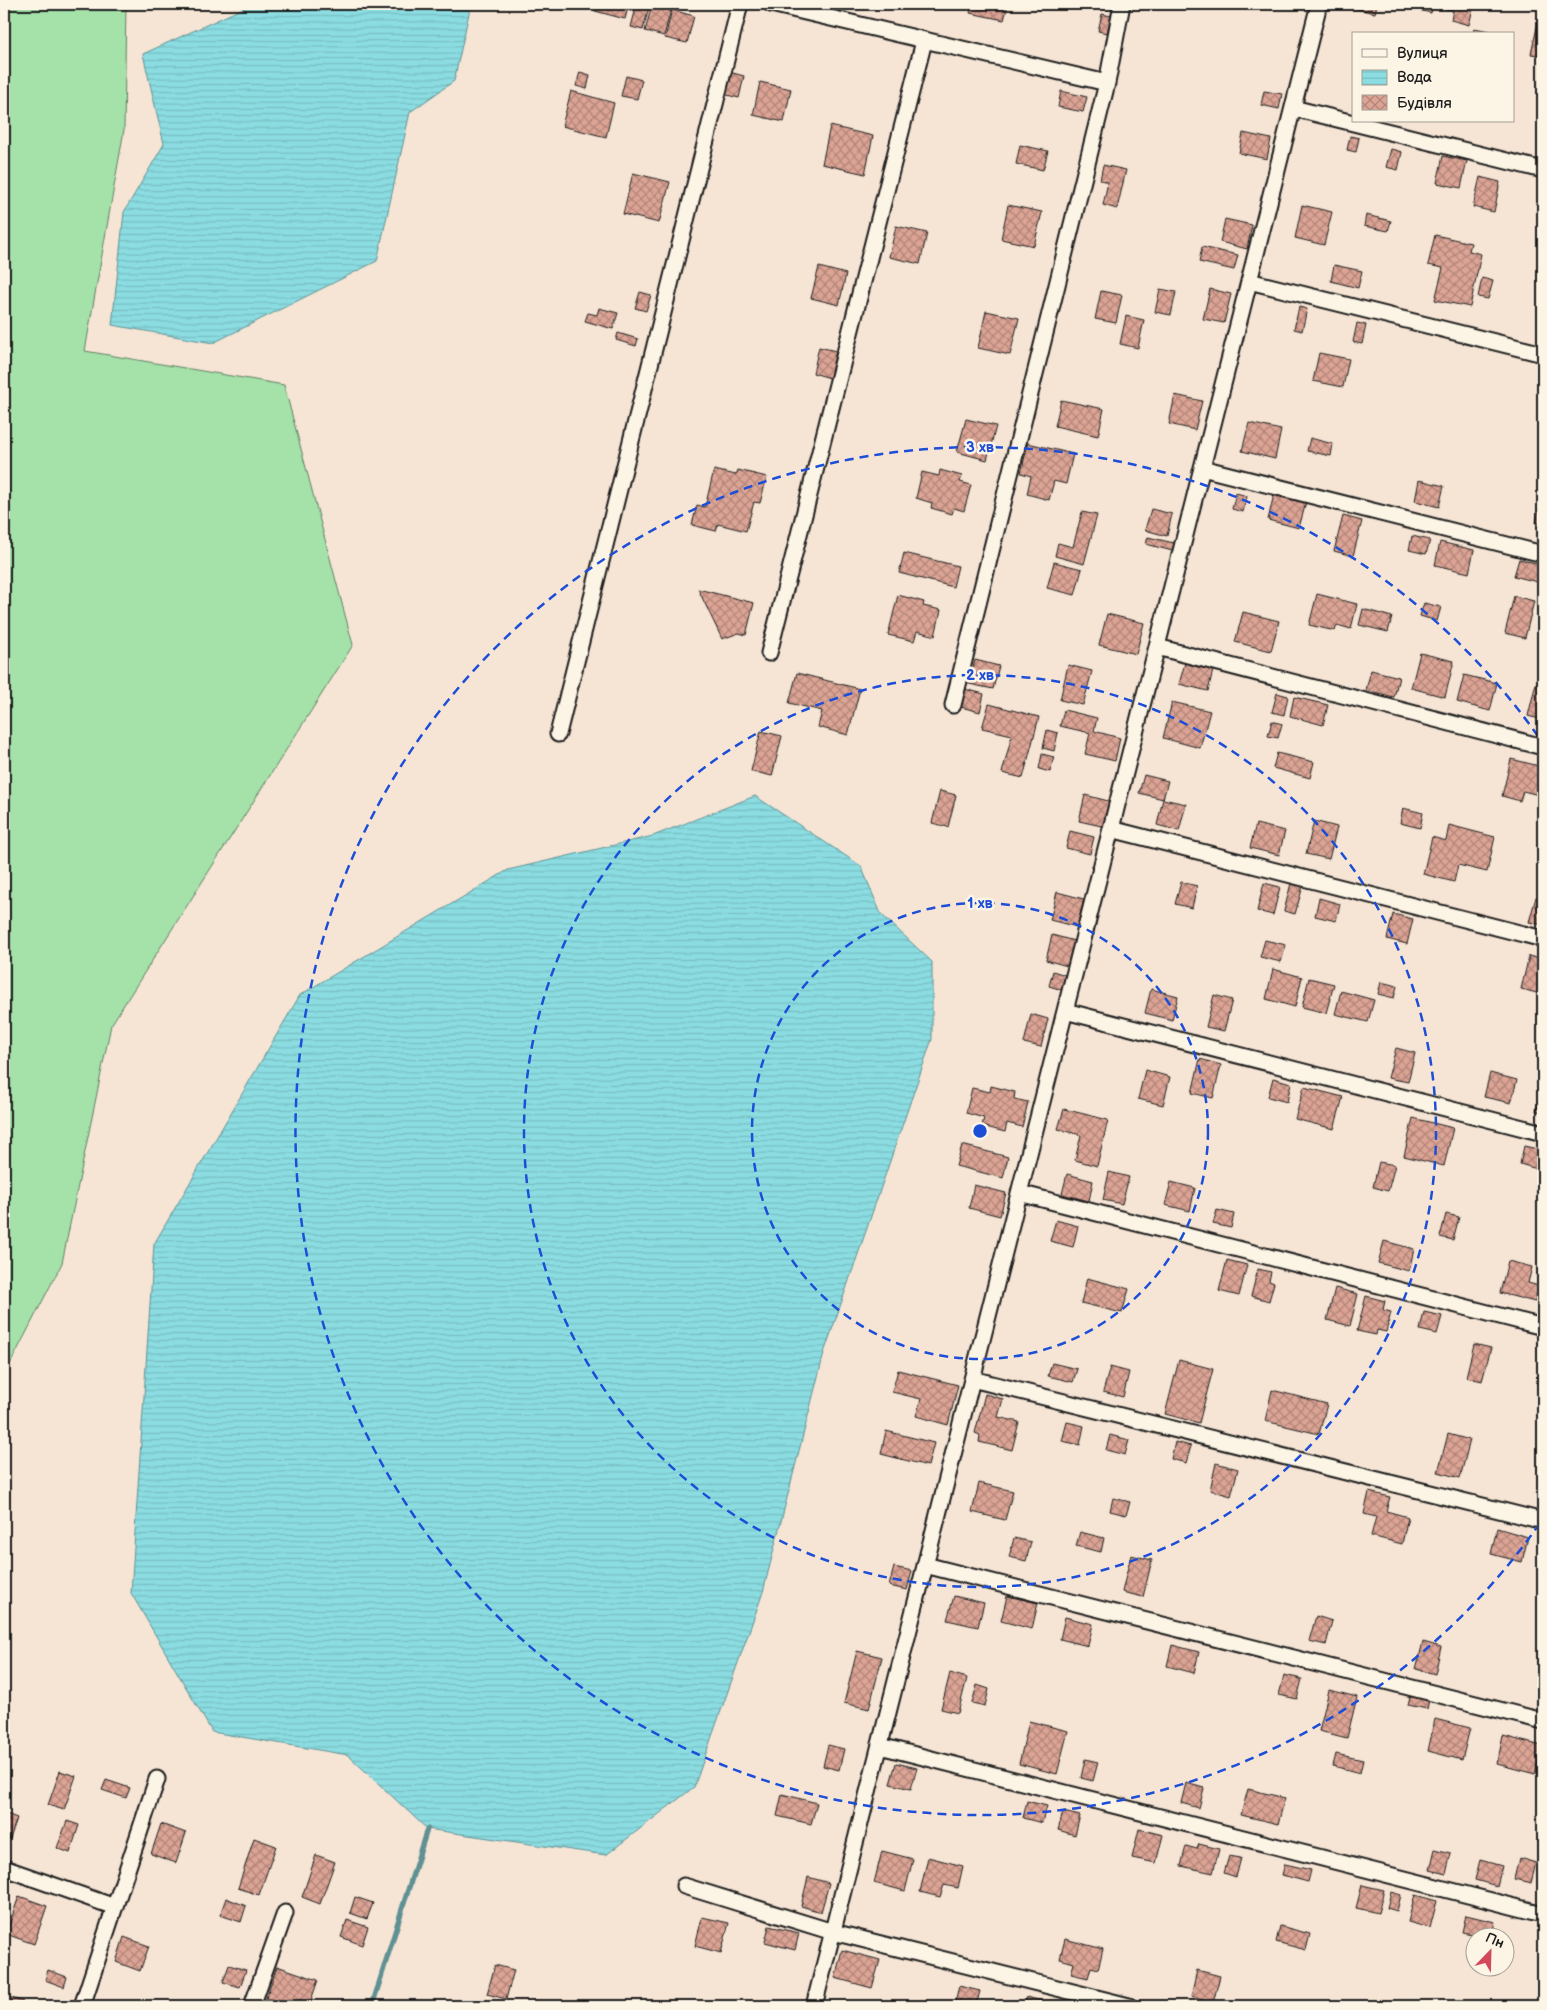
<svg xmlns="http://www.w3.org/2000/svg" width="1547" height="2010" viewBox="0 0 1547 2010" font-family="'Balsamiq Sans',sans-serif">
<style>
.grass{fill:#a4e2a9;stroke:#607f62}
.water{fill:url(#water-rules);stroke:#5f9093}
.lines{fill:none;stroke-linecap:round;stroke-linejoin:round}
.stream{stroke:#5f9093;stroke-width:5.5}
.building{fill:url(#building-cross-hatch);stroke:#1c1c1c}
.minor-casing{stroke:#1c1c1c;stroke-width:19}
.minor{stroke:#fcf5e5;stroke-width:15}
.ring{fill:none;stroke:#1d4ed8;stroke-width:2.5;stroke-dasharray:9 6}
.centre{fill:#1d4ed8;stroke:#fcf5e5;stroke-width:2.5}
.ring-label{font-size:15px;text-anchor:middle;font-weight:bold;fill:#1d4ed8;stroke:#fcf5e5;stroke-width:5;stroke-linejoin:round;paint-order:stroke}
</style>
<defs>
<pattern id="water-rules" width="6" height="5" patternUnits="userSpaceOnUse" patternTransform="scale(1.25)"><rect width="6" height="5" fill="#8bdde2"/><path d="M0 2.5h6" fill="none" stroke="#77bdc1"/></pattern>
<pattern id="building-cross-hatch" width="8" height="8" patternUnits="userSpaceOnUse" patternTransform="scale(1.25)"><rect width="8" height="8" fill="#dca495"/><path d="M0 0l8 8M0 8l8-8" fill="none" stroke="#b28579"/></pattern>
</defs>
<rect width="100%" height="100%" fill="#f6e5d5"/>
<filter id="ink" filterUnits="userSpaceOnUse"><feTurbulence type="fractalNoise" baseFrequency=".02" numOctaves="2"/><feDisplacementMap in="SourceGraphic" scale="10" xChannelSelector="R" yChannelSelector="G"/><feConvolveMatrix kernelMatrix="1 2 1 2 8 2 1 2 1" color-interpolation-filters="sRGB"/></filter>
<g filter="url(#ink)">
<path class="grass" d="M4 4H126L124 130 85 351 284 385 353 645 111 1025 62 1263 4 1376Z"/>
<path class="water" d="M252 4H471L454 81 410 112 377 261 213 343 112 325 124 212 164 144 143 54Z
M755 796 861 866 881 914 932 962V1039L824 1353 763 1592 694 1787 606 1855 427 1829 348 1755 212 1732 131 1593 154 1244 300 995 508 870 653 836Z"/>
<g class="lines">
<path class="stream" d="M372 2006 427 1829"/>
</g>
<path class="building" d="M596 4H629L625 19 595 11Z
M637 4H650L643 30 631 27Z
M972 4H1008L1004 20 970 13Z
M1348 4H1377L1375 13 1347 7Z
M1415 4H1433L1431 13 1414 9Z
M1446 4H1474L1469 25 1451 20 1453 10 1445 9Z
M652 5 671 9 664 36 645 31Z
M672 10 694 16 687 43 665 38Z
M1102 14 1111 16 1107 33 1098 31Z
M1537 27 1543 29V56L1531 54Z
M1474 28 1490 31 1489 34H1473Z
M580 72 590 75 587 89 576 86Z
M729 72 744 76 739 98 723 94Z
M626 76 642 80 637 99 621 96Z
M760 82 791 89 784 122 753 115Z
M571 91 614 103 606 137 562 126Z
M1061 91 1087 97 1083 112 1058 107Z
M1264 91 1282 94 1279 109 1261 105Z
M830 126 873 136 865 174 822 164Z
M1243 133 1271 139 1267 159 1239 153Z
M1350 136 1359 138 1356 152 1347 150Z
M1020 145 1048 151 1043 170 1016 164Z
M1391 149 1402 152 1398 170 1386 167Z
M1443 156 1467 161 1461 188 1437 183Z
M1103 165 1126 170 1117 209 1103 205 1108 182 1100 180Z
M633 173 670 182 659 223 623 214Z
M1480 177 1500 182 1494 212 1473 207Z
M1008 205 1042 212 1034 246 1001 239Z
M1302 205 1332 212 1324 245 1295 238Z
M1366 215 1391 221 1388 231 1364 226Z
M1225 219 1252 225 1247 249 1220 242Z
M896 226 927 233 920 264 889 257Z
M1435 235 1471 243 1469 251 1481 254 1470 307 1435 300 1443 268 1428 265Z
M1202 247 1238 255 1234 270 1199 262Z
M1334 265 1362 271 1358 288 1331 281Z
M819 267 846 274 839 305 811 298Z
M1482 278 1493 281 1488 299 1478 297Z
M1160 289 1176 292 1171 315 1155 312Z
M1210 289 1231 294 1224 323 1203 319Z
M1101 291 1122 295 1116 323 1095 319Z
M640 292 651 295 646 311 635 308Z
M1299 307 1307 309 1302 331 1294 329Z
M599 308 618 313 613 329 585 321 588 313 597 315Z
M986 311 1019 318 1010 355 978 348Z
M1126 316 1144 320 1138 348 1120 344Z
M1357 323 1366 325 1362 344 1353 342Z
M618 333 638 339 636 346 616 340Z
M819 347 836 351 830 378 813 373Z
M1319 353 1349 359 1343 387 1313 381Z
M1175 395 1202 401 1195 430 1169 424Z
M1061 400 1104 409 1098 436 1055 426Z
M966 419 996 426 987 460 957 452Z
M1249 423 1281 430 1275 459 1242 451Z
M1310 438 1333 444 1331 456 1307 451Z
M1028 443 1073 454 1066 484 1054 481 1049 500 1027 494 1031 476 1021 473Z
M714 470 736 475 738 470 767 477 760 503 754 502 746 531 718 524 716 531 692 525 697 505 705 507Z
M940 470 962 476 960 482 971 485 964 511 954 508 952 514 931 508 932 503 916 498 922 472 939 476Z
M1419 480 1444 486 1439 507 1415 501Z
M1236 493 1247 496 1243 512 1232 509Z
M1274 494 1306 502 1299 528 1268 520Z
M1539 508 1543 509V525L1536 523Z
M1151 509 1172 514 1167 536 1145 530Z
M1082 512 1097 515 1084 564 1055 556 1058 543 1073 547Z
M1343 516 1362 521 1353 556 1334 551Z
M1412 536 1430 540 1426 554 1409 550Z
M1148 537 1178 544 1176 552 1146 544Z
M1440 542 1474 550 1469 573 1435 565Z
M904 553 958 566 953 587 899 573Z
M1519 559 1543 565 1541 583 1514 576Z
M1054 562 1082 569 1075 595 1047 588Z
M698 589 754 603 746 635 739 633 722 639Z
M1317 594 1357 604 1351 629 1337 625 1335 631 1309 625Z
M898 595 924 602 923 606 941 610 935 636 917 631 914 641 888 635Z
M1514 596 1534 601 1525 638 1505 633Z
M1424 603 1441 607 1437 621 1420 616Z
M1363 609 1392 617 1388 632 1359 625Z
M1243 612 1279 621 1271 651 1235 642Z
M1107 614 1144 623 1136 654 1099 645Z
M1420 653 1454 661 1445 697 1411 688Z
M975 660 999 666 993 689 969 684Z
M1185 663 1213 670 1208 691 1179 684Z
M1068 665 1092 671 1083 705 1060 700Z
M1371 670 1399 677 1394 697 1366 690Z
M797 673 860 689 848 735 818 727 822 711 789 703Z
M1464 675 1497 683 1490 711 1457 702Z
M1536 683 1543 685V720L1528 716Z
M965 689 984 694 980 712 961 707Z
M1277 693 1288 696 1284 715 1272 712Z
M1294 697 1328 705 1323 725 1290 716Z
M1172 702 1210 711 1200 748 1163 738Z
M989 704 1039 717 1023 778 1002 773 1012 735 982 728Z
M1064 710 1097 718 1094 731 1120 738 1115 761 1085 754 1090 733 1060 726Z
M1272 721 1282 724 1278 738 1268 736Z
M1047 730 1058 733 1054 751 1043 748Z
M761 731 782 736 772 776 751 771Z
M1277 753 1314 762 1310 778 1273 768Z
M1042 754 1054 757 1050 772 1039 769Z
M1511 759 1543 767 1539 795 1523 791 1520 801 1502 796Z
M1144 775 1168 781 1163 799 1139 793Z
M940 791 956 795 948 827 932 823Z
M1085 795 1112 802 1106 827 1079 821Z
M1163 799 1186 804 1179 831 1157 825Z
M1403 808 1423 813 1420 828 1400 823Z
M1314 821 1337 827 1329 859 1306 854Z
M1256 824 1285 831 1279 855 1250 848Z
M1449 825 1495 837 1487 872 1458 865 1454 882 1423 874 1432 837 1446 841Z
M1070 831 1094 837 1090 854 1066 848Z
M1181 882 1197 886 1192 908 1175 904Z
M1264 883 1280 887 1273 915 1257 911Z
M1291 883 1303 886 1295 914 1284 911Z
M1057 892 1084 899 1077 927 1050 920Z
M1536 897 1543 898V925L1529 922Z
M1319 898 1340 904 1336 921 1315 916Z
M1393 914 1413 919 1407 944 1387 939Z
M1052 935 1078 942 1071 967 1046 960Z
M1265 940 1286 945 1281 962 1260 957Z
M1529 956 1543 960 1541 994 1521 989Z
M1273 969 1302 977 1295 1007 1266 999Z
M1053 971 1065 975 1062 990 1049 986Z
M1309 978 1334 984 1326 1013 1302 1007Z
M1381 982 1397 986 1394 998 1378 994Z
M1151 989 1178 996 1172 1020 1145 1013Z
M1341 991 1374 1000 1368 1022 1335 1014Z
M1214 995 1232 1000 1224 1031 1206 1027Z
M1031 1014 1048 1019 1041 1047 1024 1043Z
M1396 1048 1415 1053 1408 1082 1388 1078Z
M1200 1059 1221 1065 1213 1098 1192 1093Z
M1145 1070 1170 1077 1163 1105 1138 1099Z
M1490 1073 1517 1080 1511 1103 1484 1097Z
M1273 1078 1291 1083 1287 1102 1268 1097Z
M1543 1083V1112L1536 1111Z
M991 1086 1015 1092 1014 1099 1028 1102 1022 1127 1007 1123 1005 1132 982 1126 984 1118 966 1113 972 1088 990 1092Z
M1304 1087 1343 1097 1334 1129 1295 1119Z
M1064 1109 1108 1120 1097 1166 1075 1160 1081 1135 1058 1129Z
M1413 1118 1453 1128 1444 1166 1404 1156Z
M962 1145 1008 1157 1003 1178 956 1166Z
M1524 1146 1542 1150 1537 1169 1520 1164Z
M1379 1162 1395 1165 1388 1191 1373 1187Z
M1109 1172 1129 1177 1122 1204 1103 1200Z
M1067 1174 1093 1181 1089 1201 1062 1194Z
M1171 1182 1195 1188 1190 1211 1165 1205Z
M974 1185 1006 1193 1000 1216 969 1208Z
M1217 1210 1234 1214 1231 1228 1213 1224Z
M1446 1214 1459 1217 1453 1240 1440 1237Z
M1056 1220 1078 1226 1073 1247 1050 1241Z
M1384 1241 1414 1249 1409 1271 1378 1263Z
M1227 1260 1247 1265 1239 1296 1219 1291Z
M1508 1261 1532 1267 1528 1283 1539 1286 1535 1302 1500 1293Z
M1258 1269 1271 1272 1269 1281 1274 1283 1269 1301 1251 1296Z
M1087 1278 1129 1289 1122 1313 1081 1303Z
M1335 1288 1358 1294 1350 1326 1327 1320Z
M1366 1296 1385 1301 1383 1310 1391 1312 1386 1332 1377 1330 1376 1335 1357 1331Z
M1424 1312 1442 1316 1437 1334 1420 1330Z
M1474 1344 1491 1348 1482 1381 1466 1377Z
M1179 1360 1213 1369 1199 1423 1165 1414Z
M1052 1363 1077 1369 1073 1382 1048 1376Z
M1110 1367 1129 1372 1123 1397 1103 1392Z
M898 1370 958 1385 948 1425 916 1416 921 1399 892 1392Z
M1272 1390 1327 1404 1319 1434 1265 1421Z
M985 1394 1003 1399 998 1417 1019 1422 1012 1450 979 1442 980 1435 975 1433Z
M1067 1422 1084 1426 1080 1445 1062 1441Z
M886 1431 934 1443 928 1466 881 1454Z
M1448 1434 1470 1440 1460 1478 1438 1472Z
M1110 1435 1129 1440 1125 1455 1106 1450Z
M1175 1442 1191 1446 1186 1463 1171 1459Z
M1216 1463 1238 1469 1231 1496 1210 1490Z
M979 1483 1013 1491 1005 1520 972 1512Z
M1369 1492 1390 1497 1386 1511 1408 1517 1402 1544 1371 1536 1376 1517 1364 1514Z
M1113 1498 1130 1502 1126 1515 1110 1511Z
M1497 1528 1528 1537 1522 1562 1491 1554Z
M1080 1532 1104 1538 1101 1552 1076 1546Z
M1014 1538 1031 1542 1026 1561 1009 1557Z
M1131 1555 1152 1560 1143 1597 1122 1592Z
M894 1567 912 1571 907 1590 889 1586Z
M954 1596 984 1603 978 1627 947 1620Z
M1007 1596 1038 1603 1032 1629 1001 1621Z
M1316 1616 1332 1621 1326 1645 1309 1641Z
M1065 1617 1093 1624 1088 1646 1060 1639Z
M1423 1642 1441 1647 1435 1674 1416 1669Z
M1172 1645 1199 1652 1194 1673 1167 1666Z
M857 1651 882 1657 869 1709 844 1703Z
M950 1673 967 1678 958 1713 941 1709Z
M1284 1675 1302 1679 1297 1699 1279 1695Z
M977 1685 989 1689 985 1706 972 1703Z
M1329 1690 1357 1697 1347 1738 1319 1731Z
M1410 1696 1429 1700 1427 1709 1408 1705Z
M1435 1719 1470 1728 1462 1760 1428 1751Z
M1029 1721 1068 1731 1057 1774 1019 1764Z
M1503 1736 1542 1746 1535 1774 1497 1764Z
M828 1745 844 1749 839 1770 823 1766Z
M1336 1754 1363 1760 1360 1773 1333 1766Z
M1085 1759 1098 1762 1093 1781 1081 1778Z
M896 1763 917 1768 911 1789 890 1784Z
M60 1771 76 1776 64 1810 48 1805Z
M106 1780 130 1788 126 1798 102 1790Z
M1186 1783 1204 1788 1199 1808 1181 1803Z
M1248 1789 1285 1798 1278 1824 1241 1815Z
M782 1794 817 1803 811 1824 777 1816Z
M1027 1801 1047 1806 1042 1823 1023 1818Z
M1063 1812 1080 1816 1075 1835 1058 1830Z
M4 1813 17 1818 10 1839 4 1836Z
M67 1821 79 1825 70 1853 57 1848Z
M161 1824 186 1833 176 1863 151 1854Z
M1139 1829 1163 1835 1156 1863 1132 1858Z
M254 1838 276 1846 259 1895 238 1888Z
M1199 1844 1219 1849 1213 1873 1181 1866 1186 1846 1197 1849Z
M1435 1849 1451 1853 1446 1874 1430 1870Z
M882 1851 913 1859 905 1891 874 1883Z
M316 1855 335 1862 320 1904 302 1897Z
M1229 1856 1241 1858 1236 1877 1224 1873Z
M928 1857 963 1866 958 1888 944 1885 940 1897 920 1892Z
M1519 1858 1536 1863 1531 1883 1514 1879Z
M1480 1860 1502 1866 1497 1886 1475 1880Z
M1285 1864 1311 1870 1308 1882 1282 1875Z
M808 1877 829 1883 821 1912 801 1906Z
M1362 1885 1384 1890 1378 1913 1356 1908Z
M1391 1892 1401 1895 1397 1911 1387 1908Z
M1415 1895 1437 1901 1430 1928 1408 1922Z
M19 1896 47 1906 34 1944 6 1934Z
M355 1897 373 1903 367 1919 350 1913Z
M226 1898 246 1906 241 1922 220 1915Z
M1466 1915 1495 1922 1491 1938 1462 1932Z
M702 1917 729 1923 721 1953 695 1946Z
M347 1920 368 1927 362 1945 341 1937Z
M769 1926 799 1933 795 1950 765 1942Z
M1280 1926 1310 1934 1306 1950 1276 1942Z
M124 1937 149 1946 140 1971 116 1962Z
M1065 1939 1103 1949 1098 1969 1091 1967 1088 1978 1071 1974 1074 1963 1060 1959Z
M842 1950 880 1960 872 1988 835 1978Z
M229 1965 246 1970 240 1987 223 1982Z
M495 1965 514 1970 506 1999 487 1994Z
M277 1966 318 1980 309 2006H290L266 1998Z
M48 1970 67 1977 64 1987 45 1980Z
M1197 1970 1220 1976 1213 2003 1191 1997Z
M959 1986 980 1991 976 2006H954Z
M4 1995 23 2002 21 2006H4Z
M1027 1997 1053 2004 1052 2006H1024Z"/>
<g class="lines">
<defs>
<path id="minor" d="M771 4 1107 83
M1293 108 1543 170
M1249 281 1543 354
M1202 468 1543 554
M1157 647 1543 747
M769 653 924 41
M953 705 1107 83 1122 4
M558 734 740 4
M1111 829 1543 939
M1065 1011 1543 1133
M1019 1193 1543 1327
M972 1379 1543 1521
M925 1565 1543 1721
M880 1746 1543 1914
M4 1868 115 1907
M684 1886 833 1932 1129 2006
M82 2006 157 1779
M252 2006 285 1913
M814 2006 1319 4"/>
</defs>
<use href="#minor" class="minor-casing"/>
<use href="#minor" class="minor"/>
</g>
</g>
<g class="ring">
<circle cx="980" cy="1131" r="228"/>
<circle cx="980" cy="1131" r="456"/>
<path d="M1540 1523A684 684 0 1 1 1540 739"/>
</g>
<circle cx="980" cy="1131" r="8" class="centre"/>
<g class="ring-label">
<text x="980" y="452">3 хв</text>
<text x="980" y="680">2 хв</text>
<text x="980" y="908">1 хв</text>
</g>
<rect width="1547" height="2010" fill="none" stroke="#fcf5e5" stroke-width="20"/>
<rect x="10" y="10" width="1527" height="1990" fill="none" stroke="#1c1c1c" stroke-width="2" filter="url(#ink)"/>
<rect x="1352" y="32" width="162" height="90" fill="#fcf5e5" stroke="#a29e95"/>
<rect x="1362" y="49" width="25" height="8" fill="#fcf5e5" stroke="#a29e95"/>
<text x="1397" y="58" font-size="15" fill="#1c1c1c">Вулиця</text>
<rect x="1362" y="70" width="25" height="15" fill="url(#water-rules)" stroke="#a29e95"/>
<text x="1397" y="82" font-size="15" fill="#1c1c1c">Вода</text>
<rect x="1362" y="95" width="25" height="15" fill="url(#building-cross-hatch)" stroke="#a29e95"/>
<text x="1397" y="108" font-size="15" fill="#1c1c1c">Будівля</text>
<g transform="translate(1490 1952) rotate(23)"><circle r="24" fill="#fcf5e5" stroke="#a29e95"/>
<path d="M0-4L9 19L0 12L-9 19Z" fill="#d1495b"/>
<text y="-8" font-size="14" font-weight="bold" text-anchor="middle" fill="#1c1c1c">Пн</text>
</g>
</svg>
